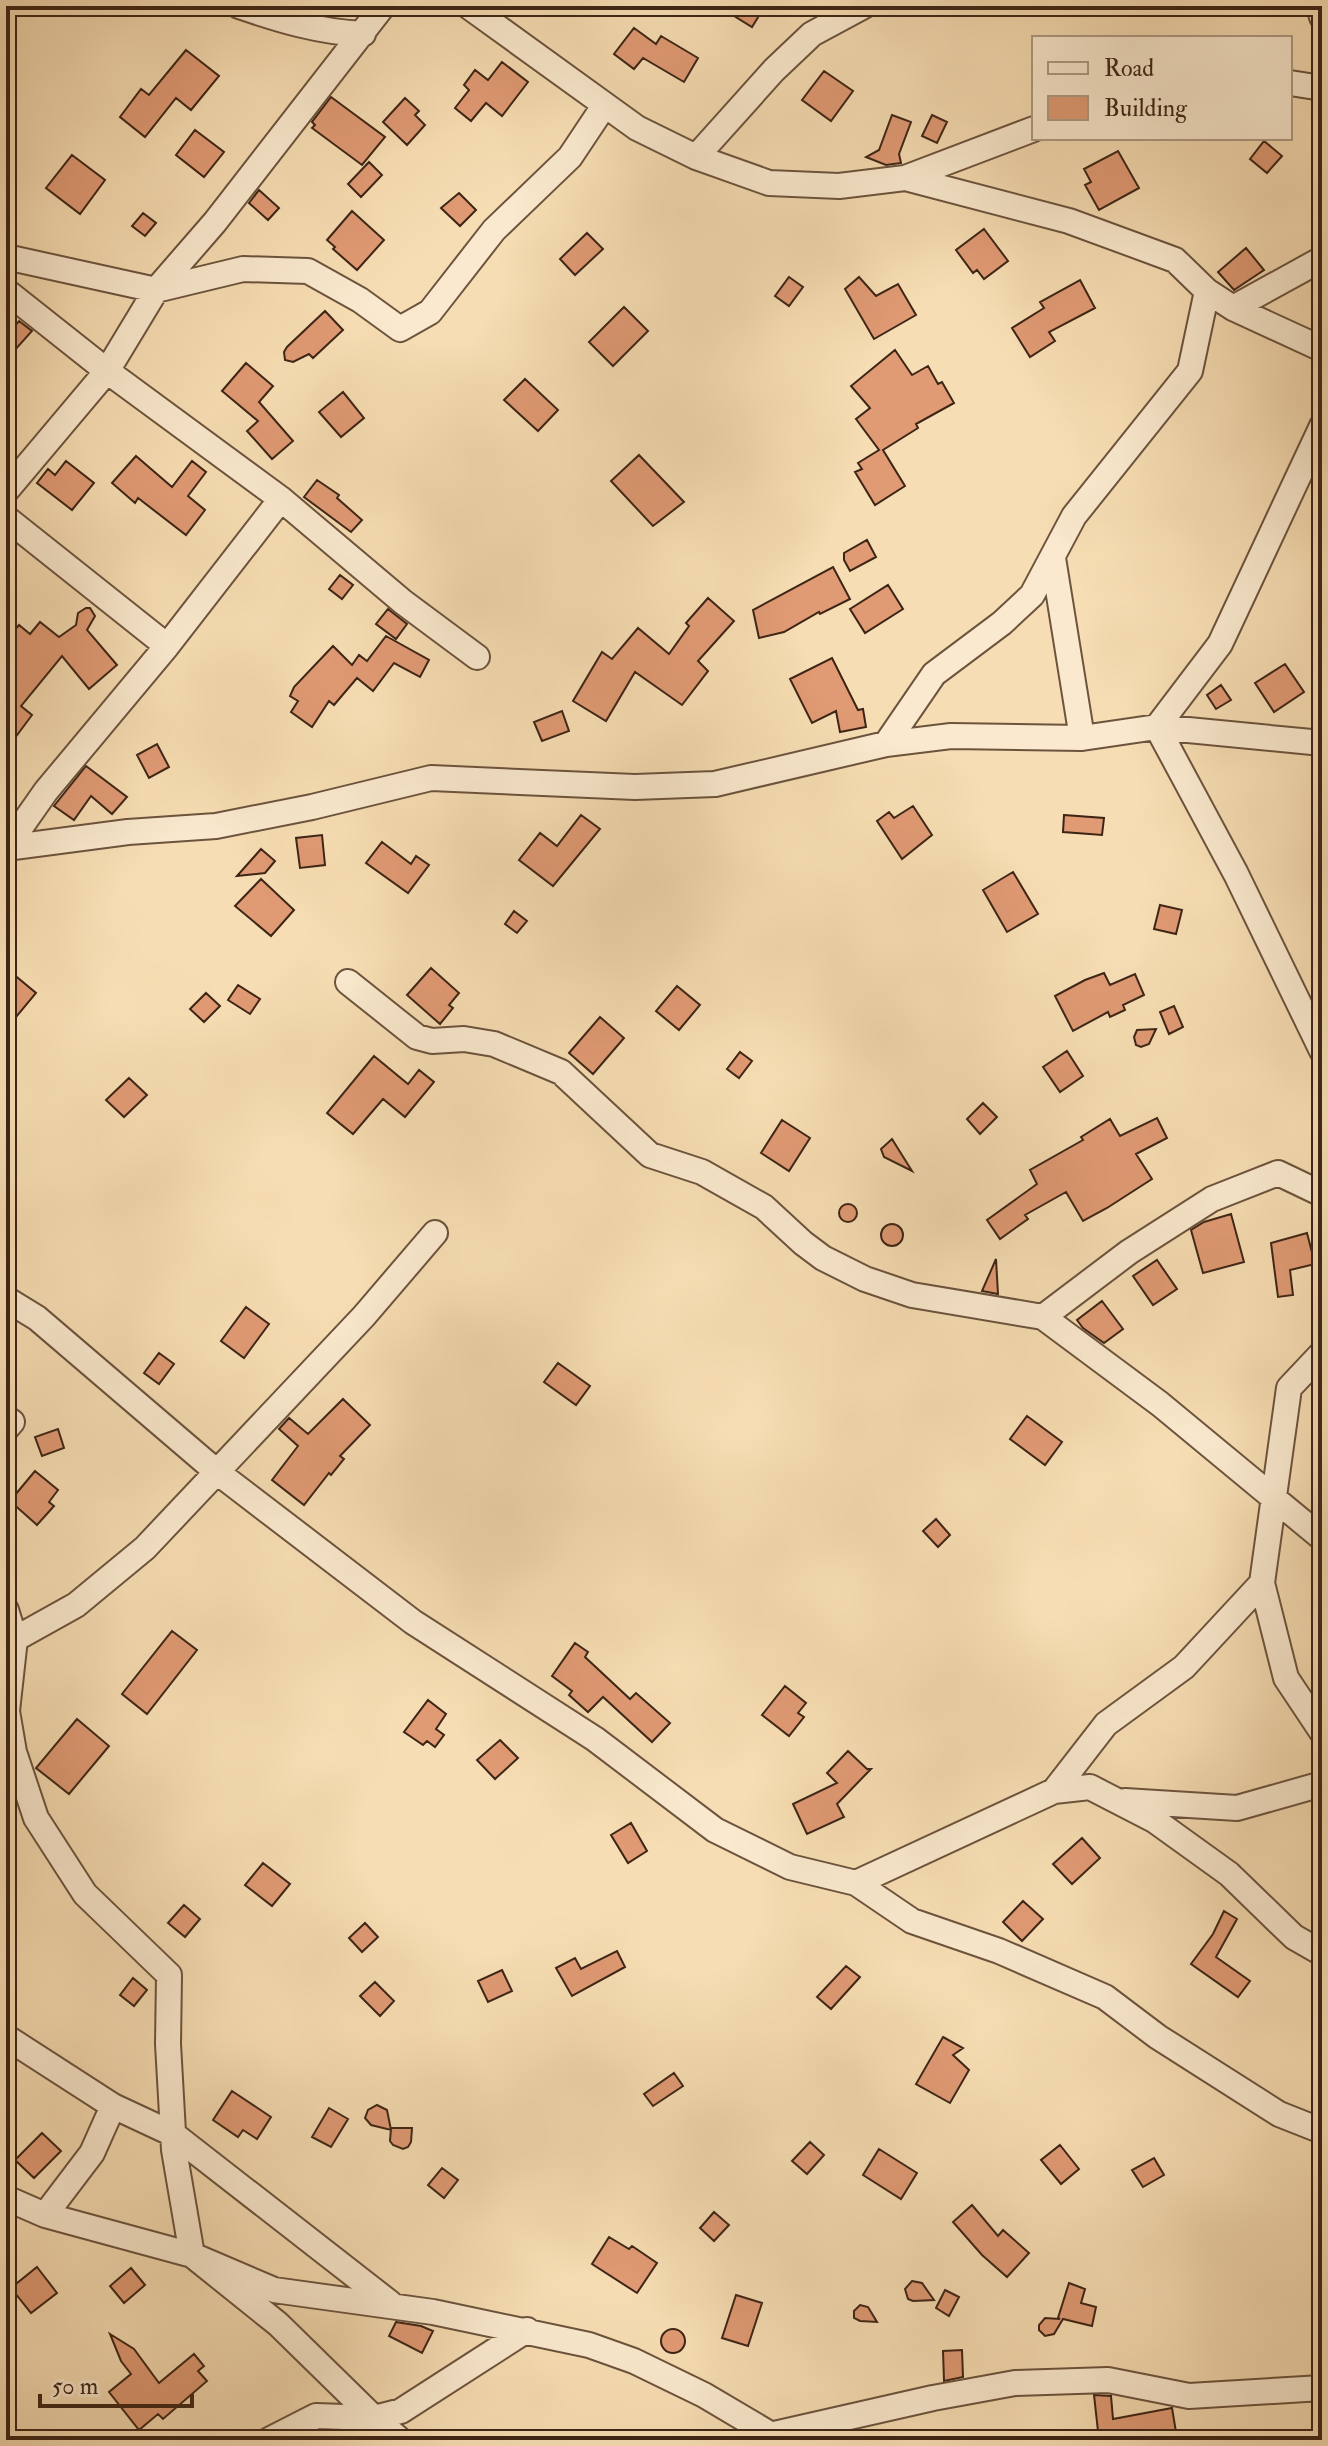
<svg xmlns="http://www.w3.org/2000/svg" width="1328" height="2446" viewBox="0 0 1328 2446" font-family="'IM FELL Double Pica',serif">
<style>
.building{fill:#e09a74;stroke:#3d2516;stroke-width:2}
.lines{fill:none;stroke-linecap:round;stroke-linejoin:round}
.minor-casing{stroke:#6c533d;stroke-width:28}
.minor{stroke:#fae9ce;stroke-width:24}
</style>
<rect width="100%" height="100%" fill="#f7ddb3"/>
<filter id="stains"><feTurbulence type="fractalNoise" baseFrequency=".0025" numOctaves="4"/><feColorMatrix values="0 0 0 0 .2 0 0 0 0 .09 0 0 0 0 .02 0 0 0 .5 -.17"/></filter>
<radialGradient id="worn" r=".72"><stop offset=".6" stop-color="#630" stop-opacity="0"/><stop offset="1" stop-color="#630" stop-opacity=".3"/></radialGradient>
<path class="building" d="M718 6H765L752 27Z
M634 28 656 44 661 36 698 58 684 82 643 58 634 69 614 54Z
M186 50 219 76 191 110 176 98 145 137 120 117 141 89 149 95Z
M502 62 528 82 502 116 486 103 471 121 455 108 469 90 464 85 475 70 488 80Z
M824 71 853 91 831 121 802 100Z
M331 97 385 137 362 165 312 128 315 125 312 122Z
M405 98 419 111 415 115 425 125 407 145 383 122Z
M892 115 911 122 899 154 901 163 886 165 866 157 879 150Z
M932 115 947 122 937 143 922 136Z
M195 130 224 152 204 177 176 155Z
M1264 141 1282 156 1267 173 1250 159Z
M1118 151 1139 188 1099 210 1085 185 1091 182 1084 169Z
M72 155 105 180 80 214 46 188Z
M369 162 382 175 361 197 348 184Z
M259 190 279 208 268 220 249 203Z
M459 193 476 210 460 226 441 208Z
M352 211 384 240 357 270 333 249 335 247 327 240Z
M143 213 156 223 145 236 132 226Z
M984 229 1008 261 984 279 977 270 973 273 956 250Z
M587 233 603 249 575 275 560 259Z
M1246 248 1264 270 1234 290 1218 272Z
M789 277 803 287 789 306 775 296Z
M859 277 876 296 898 284 916 315 874 339 845 289Z
M1080 280 1095 308 1049 332 1055 341 1030 357 1012 328 1044 308 1040 302Z
M624 307 648 331 613 366 589 342Z
M325 311 343 330 313 358 309 354 293 362 285 360 284 352 287 347Z
M19 321 32 331 6 360V336Z
M895 350 912 375 928 366 938 384 942 382 954 403 916 424 918 428 883 450 905 486 875 505 855 472 862 469 858 463 879 450 856 419 870 408 851 386Z
M246 363 273 386 259 402 293 441 272 459 247 431 258 421 222 391Z
M525 379 558 410 538 431 504 400Z
M343 392 364 418 341 437 319 412Z
M639 455 684 502 653 526 611 481Z
M136 456 172 487 192 461 206 472 188 496 205 510 186 535 138 498 135 503 112 483Z
M66 461 94 483 72 510 37 483 48 469 55 475Z
M317 480 339 495 337 498 362 520 351 532 304 497Z
M867 540 876 557 850 571 844 560V553Z
M833 567 850 599 820 614 819 612 784 632 759 638 753 610Z
M340 575 353 585 342 599 329 589Z
M888 585 903 609 865 633 850 609Z
M708 598 734 621 698 661 708 671 682 705 635 672 606 721 573 701 602 652 612 659 638 628 669 654 689 626 686 623Z
M86 608H90L95 616 87 630 117 665 89 689 62 656 21 706 32 715 6 750V627L13 632 19 625 30 634 40 622 59 637 76 625 78 613Z
M388 609 407 624 396 639 376 624Z
M386 636 429 660 420 677 394 663 373 691 357 678 334 705 329 701 312 727 291 712 298 701 290 696 294 687 333 646 352 665 359 655 367 661Z
M832 658 858 710 863 709 866 727 840 732 836 711 812 723 790 679Z
M1285 664 1304 692 1274 712 1255 683Z
M1221 685 1231 700 1216 709 1207 695Z
M562 711 569 731 542 741 534 722Z
M157 744 169 767 149 778 137 755Z
M86 766 127 797 112 814 91 796 74 820 54 806Z
M913 806 932 835 902 859 877 821 889 812 894 818Z
M581 815 600 829 553 886 519 860 540 833 557 846Z
M1064 815 1104 818 1102 835 1063 832Z
M322 835 325 865 300 868 296 838Z
M382 842 411 864 416 856 429 865 408 893 366 863Z
M261 849 275 861 265 873 237 876Z
M1013 872 1038 914 1007 932 983 890Z
M261 879 294 910 271 936 235 906Z
M1160 905 1182 910 1176 934 1154 929Z
M514 911 527 921 517 933 505 924Z
M6 968 36 993 6 1029Z
M431 968 459 993 449 1005 453 1008 440 1024 407 995Z
M1104 973 1110 985 1135 974 1144 995 1123 1005 1125 1010 1110 1017 1108 1012 1073 1031 1055 996 1085 980Z
M238 985 260 999 250 1014 228 1000Z
M677 986 700 1005 679 1030 656 1011Z
M206 993 220 1006 204 1022 190 1009Z
M1174 1006 1183 1027 1169 1034 1160 1012Z
M600 1017 624 1038 593 1074 569 1053Z
M1156 1029 1149 1044 1141 1047 1136 1045 1134 1037 1137 1030Z
M1067 1051 1083 1076 1060 1092 1043 1067Z
M740 1052 752 1061 739 1078 727 1069Z
M374 1056 408 1084 419 1070 434 1082 405 1117 383 1099 353 1134 327 1113Z
M129 1078 147 1095 124 1117 106 1100Z
M983 1103 997 1117 980 1134 967 1119Z
M1157 1118 1167 1138 1136 1154 1152 1179 1107 1208 1083 1221 1066 1192 1025 1215 1028 1219 1000 1239 987 1220 1037 1184 1030 1170 1083 1140 1081 1137 1110 1119 1120 1136Z
M782 1120 810 1138 789 1171 761 1153Z
M892 1139 912 1171 884 1157 881 1149Z
M839 1213a9 9 0 1 1 18 0a9 9 0 1 1-18 0Z
M1231 1214 1244 1262 1203 1273 1191 1230 1204 1222Z
M881 1235a11 11 0 1 1 22 0a11 11 0 1 1-22 0Z
M1307 1233 1315 1264 1290 1270 1293 1295 1278 1297 1271 1243Z
M996 1259 998 1294 982 1291Z
M1157 1260 1177 1289 1153 1305 1133 1276Z
M1102 1301 1123 1329 1104 1343 1083 1328 1077 1320Z
M246 1307 269 1324 244 1358 221 1341Z
M159 1353 174 1364 159 1384 144 1373Z
M558 1363 590 1386 576 1405 544 1382Z
M343 1399 370 1425 340 1456 344 1459 331 1475 329 1473 304 1505 272 1480 298 1446 279 1429 289 1418 308 1434Z
M1027 1416 1062 1442 1045 1465 1010 1439Z
M58 1429 64 1448 42 1456 35 1437Z
M35 1471 58 1490 49 1502 54 1506 37 1525 10 1501Z
M936 1519 950 1535 938 1547 923 1531Z
M172 1631 197 1650 147 1714 122 1694Z
M575 1643 588 1652 585 1657 630 1699 636 1693 670 1723 652 1742 603 1697 588 1712 569 1695 572 1691 552 1676Z
M785 1686 806 1703 798 1713 804 1717 789 1736 762 1715Z
M428 1700 446 1714 436 1729 444 1735 435 1747 427 1741 423 1745 404 1732Z
M77 1719 109 1746 69 1794 36 1768Z
M500 1740 518 1758 495 1779 477 1760Z
M848 1751 867 1769H871L837 1804 844 1817 807 1834 793 1804 837 1783 827 1773Z
M631 1823 647 1851 628 1863 611 1835Z
M1082 1838 1100 1858 1072 1884 1053 1864Z
M263 1863 290 1884 272 1906 245 1885Z
M1023 1901 1043 1919 1022 1941 1003 1922Z
M184 1905 200 1919 185 1937 168 1923Z
M1224 1911 1237 1919 1216 1957 1250 1981 1238 1997 1191 1964 1213 1934Z
M365 1923 378 1937 362 1952 349 1938Z
M617 1951 625 1967 572 1996 556 1968 575 1958 581 1969Z
M846 1966 860 1977 831 2009 817 1997Z
M502 1970 512 1991 488 2002 478 1981Z
M133 1978 147 1990 134 2006 120 1995Z
M375 1982 394 2001 380 2016 360 1996Z
M943 2037 963 2048 953 2055 969 2070 950 2103 916 2084Z
M674 2073 683 2086 653 2106 644 2094Z
M232 2091 271 2117 257 2139 243 2130 238 2137 213 2120Z
M377 2105 387 2110 391 2130 371 2125 365 2118 368 2110Z
M329 2108 348 2119 331 2147 312 2137Z
M391 2128H412L411 2142 408 2147 403 2149 393 2145 390 2141Z
M42 2133 61 2151 34 2178 15 2160Z
M810 2142 824 2155 807 2174 792 2161Z
M1060 2145 1079 2169 1061 2184 1041 2160Z
M879 2149 917 2173 901 2199 863 2175Z
M1154 2158 1164 2175 1143 2187 1132 2170Z
M442 2168 458 2180 444 2198 428 2185Z
M972 2205 998 2236 1003 2230 1029 2253 1007 2277 982 2255 953 2222Z
M714 2212 729 2225 714 2241 700 2228Z
M609 2237 629 2249 632 2246 657 2263 637 2293 592 2264Z
M37 2267 57 2293 31 2313 11 2288Z
M131 2268 145 2285 124 2303 110 2286Z
M912 2281 922 2283 934 2300 913 2301 908 2299 905 2289Z
M1069 2283 1085 2289 1081 2303 1096 2307 1092 2326 1063 2319 1054 2334 1045 2336 1039 2330V2325L1045 2318 1060 2319 1058 2318Z
M945 2290 959 2297 949 2316 936 2308Z
M736 2295 762 2303 748 2346 722 2338Z
M860 2305 868 2307 877 2322 860 2321 854 2318V2311Z
M396 2322 421 2326 433 2331 422 2353 389 2336Z
M661 2341a12 12 0 1 1 24 0a12 12 0 1 1-24 0Z
M110 2334 134 2349 159 2383 194 2354 204 2366 198 2371 207 2381 163 2419 158 2414 139 2430 109 2392 131 2374 121 2361Z
M962 2350 963 2377 944 2381 943 2351Z
M1094 2395 1111 2396 1113 2419 1172 2408 1177 2438 1165 2440H1099Z"/>
<g class="lines">
<defs>
<path id="minor" d="M239 6C280 20 319 32 363 34
M468 6 637 128 696 157 769 183 839 186 905 178 1069 221 1175 260 1207 291 1233 308 1322 349
M1319 6 1322 17
M1290 83 1322 88
M696 157 774 70 812 34 864 6
M905 178 1034 129
M6 257 156 290 243 269 308 271 360 300 400 329 430 312 494 230 570 157 604 106
M6 291 107 371 281 499 167 646 46 791 6 848
M1233 308 1322 259
M1322 426 1220 644 1157 727 1236 874 1322 1051
M6 491 107 371 156 290 215 222 383 6
M281 499 403 602 477 657
M6 518 167 646
M1053 558 1082 738
M886 744 934 674 1002 623 1032 595 1074 516 1190 371 1207 291
M6 848 128 832 216 826 312 807 431 778 635 787 715 784 886 744 951 736 1082 738 1157 727 1322 743
M348 982 417 1037 432 1041 464 1039 494 1044 561 1072 650 1155 702 1172 764 1207 803 1243 823 1258 865 1279 912 1295 1043 1317 1160 1404 1322 1538
M6 1299 37 1318 217 1472 413 1622 595 1739 715 1830 790 1867 856 1883 912 1921 999 1951 1105 1997 1158 2037 1279 2114 1322 2131
M1043 1317 1129 1252 1212 1199 1278 1173 1322 1194
M6 1418 12 1422 6 1429
M1262 1583 1286 1678 1322 1732
M6 1610 15 1639 7 1711 14 1752 36 1818 85 1894 169 1975 168 2044 174 2150 192 2255 278 2324 374 2418 401 2411 527 2330
M15 1639 76 1605 145 1548 364 1316 435 1233
M1054 1791 1106 1724 1184 1667 1262 1583 1289 1388 1322 1353
M1125 1801 1237 1808 1322 1784
M856 1883 1054 1791 1090 1787 1154 1820 1229 1874 1294 1937 1322 1953
M6 2037 113 2106 92 2153 45 2215
M113 2106 173 2134 390 2303
M6 2198 45 2215 192 2255 274 2290 433 2312 589 2345 634 2361 704 2395 780 2440
M770 2435 933 2398 1015 2383 1108 2380 1189 2396 1322 2388
M269 2440 316 2416 374 2418 400 2440"/>
</defs>
<use href="#minor" class="minor-casing"/>
<use href="#minor" class="minor"/>
</g>
<rect width="1328" height="2446" fill="none" stroke="#f7ddb3" stroke-width="32"/>
<rect x="8" y="8" width="1312" height="2430" fill="none" stroke="#3d2516" stroke-width="4"/>
<rect x="16" y="16" width="1296" height="2414" fill="none" stroke="#3d2516" stroke-width="2"/>
<rect x="1032" y="36" width="260" height="104" fill="#fae9ce" stroke="#ae9b84" stroke-width="2"/>
<rect x="1048" y="62" width="40" height="12" fill="#fae9ce" stroke="#ae9b84" stroke-width="2"/>
<text x="1104" y="76" font-size="24" fill="#3d2516">Road</text>
<rect x="1048" y="96" width="40" height="24" fill="#e09a74" stroke="#ae9b84" stroke-width="2"/>
<text x="1104" y="116" font-size="24" fill="#3d2516">Building</text>
<path d="M40 2394v12h152v-12" fill="none" stroke="#3d2516" stroke-width="4"/>
<text x="52" y="2394" font-size="24" fill="#3d2516" stroke="#fae9ce" stroke-width="6" paint-order="stroke">50 m</text>
<rect width="100%" height="100%" filter="url(#stains)"/>
<rect width="100%" height="100%" fill="url(#worn)"/>
</svg>
